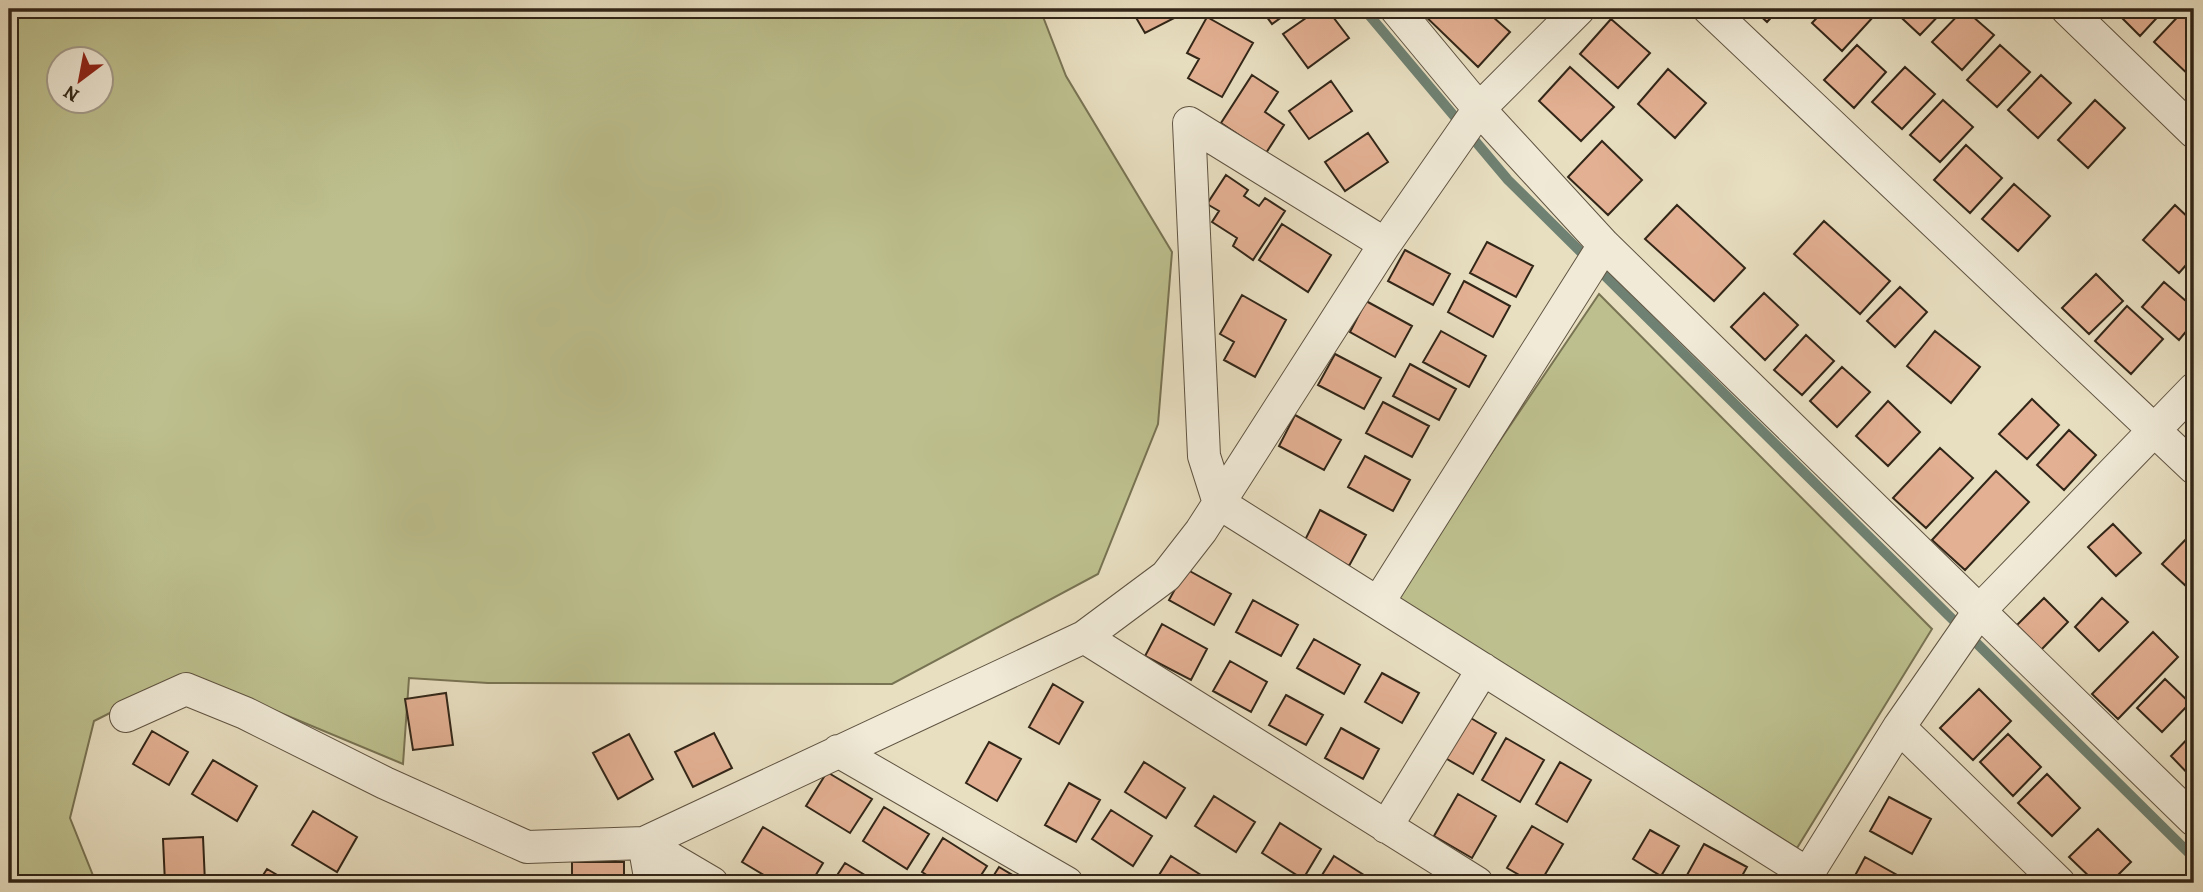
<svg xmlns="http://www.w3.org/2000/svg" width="2203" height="892" viewBox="0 0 2203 892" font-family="Alegreya,serif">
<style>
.green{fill:#bdc08e;stroke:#787353;stroke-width:2;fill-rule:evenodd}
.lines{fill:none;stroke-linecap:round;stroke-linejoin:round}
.stream{stroke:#6f8172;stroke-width:10}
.building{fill:#e3b093;stroke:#322618;stroke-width:2}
.street-casing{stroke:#605442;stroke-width:34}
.street{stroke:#f0ead7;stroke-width:32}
</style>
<rect width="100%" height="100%" fill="#e8dfc1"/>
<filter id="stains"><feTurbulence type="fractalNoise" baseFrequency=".00286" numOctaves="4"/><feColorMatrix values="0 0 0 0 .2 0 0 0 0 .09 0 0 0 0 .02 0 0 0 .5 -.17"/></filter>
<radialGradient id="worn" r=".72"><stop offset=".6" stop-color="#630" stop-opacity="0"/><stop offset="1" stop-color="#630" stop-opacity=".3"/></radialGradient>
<path class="green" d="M9 9H1040L1066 76 1172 252 1158 424 1098 574 892 684 488 683 409 678 403 764 187 674 94 721 70 818 96 883H9ZM60 60H102V102H60Z
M1599 294 1932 629 1797 848 1395 596Z"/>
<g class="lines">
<path class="stream" d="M1364 9 1508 180 2194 858"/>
</g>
<path class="building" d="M1131 9H1189L1190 10 1145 33Z
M1261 9H1293L1272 24Z
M1319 9H1327L1349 38 1308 68 1283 34Z
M1423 9H1484L1510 32 1478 67 1420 11Z
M1753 9H1779L1767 22Z
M1825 9H1867L1874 16 1842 51 1812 23Z
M1892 9H1945L1920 35Z
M1964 9 1994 35 1962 70 1932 42Z
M2113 9H2165L2140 36Z
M2185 9 2194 18V80L2154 42Z
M1207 17 1253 43 1222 97 1188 78 1199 59 1187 53Z
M1611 19 1650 53 1618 88 1580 54Z
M1857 45 1886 72 1854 108 1824 80Z
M2000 45 2030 72 1997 107 1967 80Z
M1570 67 1614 107 1581 141 1539 101Z
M1905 67 1935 94 1902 129 1872 102Z
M1668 69 1706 103 1675 138 1638 104Z
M1252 75 1278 92 1265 112 1284 125 1266 153 1221 123Z
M2041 75 2071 103 2038 138 2008 110Z
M1331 81 1352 111 1309 139 1289 111Z
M1943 100 1973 127 1940 162 1910 135Z
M2095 100 2125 128 2088 168 2058 140Z
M1368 133 1388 162 1345 191 1325 162Z
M1602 141 1642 180 1608 215 1568 177Z
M1966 145 2002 178 1970 213 1934 180Z
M1226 175 1248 190 1244 196 1259 206 1265 198 1285 211 1253 260 1233 246 1237 238 1212 222 1219 211 1207 204Z
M2014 184 2050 216 2018 251 1982 219Z
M1677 205 1745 268 1714 301 1645 239Z
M2175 205 2194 223V256L2179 273 2143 240Z
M1824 221 1890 281 1860 314 1794 254Z
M1282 224 1331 255 1308 292 1259 260Z
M1487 242 1533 266 1516 297 1470 273Z
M1405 250 1450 274 1433 305 1388 281Z
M2096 274 2123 301 2089 334 2062 308Z
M1464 281 1510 306 1493 337 1448 312Z
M2164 282 2194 308V322L2179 340 2142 307Z
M1900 287 1927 312 1895 347 1867 321Z
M1764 293 1798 325 1765 360 1731 327Z
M1242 295 1286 320 1255 377 1224 360 1234 342 1220 334Z
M1366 301 1412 326 1395 357 1350 332Z
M2127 306 2163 339 2131 374 2095 341Z
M1441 331 1486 356 1469 387 1423 362Z
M1935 331 1980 367 1951 403 1907 366Z
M1806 335 1834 361 1802 395 1774 370Z
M1335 354 1381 378 1364 409 1318 385Z
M1410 364 1456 389 1439 420 1393 396Z
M1842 367 1870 392 1837 427 1810 401Z
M2032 399 2059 425 2027 459 1999 434Z
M1888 401 1920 432 1888 466 1856 436Z
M1383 402 1429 426 1412 457 1366 433Z
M1295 415 1341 440 1324 470 1279 446Z
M2069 430 2096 455 2064 490 2037 465Z
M1940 448 1973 478 1926 528 1893 498Z
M1365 456 1410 480 1393 511 1348 487Z
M1996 471 2029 502 1965 570 1932 540Z
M1320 510 1366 535 1349 566 1304 542Z
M2113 524 2141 553 2116 576 2088 547Z
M2190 535 2194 539V580L2187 587 2162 564Z
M1186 569 1231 594 1214 625 1169 600Z
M2044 598 2068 622 2040 651 2015 627Z
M2102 598 2128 622 2099 651 2075 627Z
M1253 600 1298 625 1281 656 1236 632Z
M1162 624 1207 649 1191 680 1145 656Z
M2153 632 2178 657 2118 719 2092 694Z
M1314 639 1360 665 1344 694 1297 668Z
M1230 661 1267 682 1251 712 1213 691Z
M1382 673 1419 693 1402 723 1365 702Z
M2165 679 2190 703 2162 732 2137 708Z
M1053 684 1083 702 1059 744 1029 727Z
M1979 689 2011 721 1973 760 1940 728Z
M446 693 453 745 413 750 405 699Z
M1286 695 1323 715 1306 745 1269 725Z
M1464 714 1496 733 1473 774 1440 755Z
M1341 728 1379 749 1363 779 1325 758Z
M152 731 188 752 169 785 133 764Z
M2194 732V780L2171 756Z
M714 733 732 768 693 787 675 752Z
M629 734 653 779 618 799 593 753Z
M2008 734 2041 767 2013 796 1980 762Z
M1506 738 1544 760 1520 802 1482 780Z
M989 742 1021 759 997 801 966 783Z
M213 760 257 786 237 821 192 794Z
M1144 762 1185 788 1166 818 1125 792Z
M1560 762 1591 780 1567 822 1536 804Z
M827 772 872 799 850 833 806 806Z
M2047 774 2080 808 2052 836 2018 803Z
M1069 783 1100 800 1076 842 1045 825Z
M1458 794 1496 816 1472 858 1434 836Z
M1214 796 1255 822 1236 852 1195 826Z
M1889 797 1931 819 1912 854 1870 831Z
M884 807 929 834 907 869 863 841Z
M1111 810 1152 836 1133 866 1092 839Z
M313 811 357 837 337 872 292 845Z
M1280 823 1321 849 1303 879 1262 853Z
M1532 826 1563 844 1540 883H1533L1507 868Z
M763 827 823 863 811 883H777L742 862Z
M2098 829 2131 862 2110 883H2096L2069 857Z
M1650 830 1679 846 1661 876 1633 859Z
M203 837 205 883H165L163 839Z
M943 838 987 866 976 883H939L922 872Z
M1704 844 1747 867 1738 883H1703L1687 875Z
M1171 856 1212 882V883H1154Z
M1334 856 1375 882V883H1317Z
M1865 857 1906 880 1905 883H1851Z
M572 862H624V883H572Z
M845 863 878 883H832Z
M999 867 1026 883H989Z
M267 869 291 883H258Z"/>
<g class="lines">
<defs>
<path id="street" d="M1396 9 1479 109 1604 245 2194 820
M1709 9 2194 468
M2067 9 2194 132
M1385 244 1189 123 1204 456 1219 503 1808 874
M1378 603 1604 245
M1084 637 1477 883
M126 716 186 689 245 713 385 783 527 847 644 843 1084 637 1166 576 1201 531 1385 244 1479 109 1579 9
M1899 727 2059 883
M838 751 1067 883
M1386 827 1483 669
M644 843 712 883
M644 843 651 883
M1802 883 1899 727 1980 610 2194 389"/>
</defs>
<use href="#street" class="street-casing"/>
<use href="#street" class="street"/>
</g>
<rect width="2203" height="892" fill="none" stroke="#e8dfc1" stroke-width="35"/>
<rect x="10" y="10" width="2182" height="871" fill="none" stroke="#322618" stroke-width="3.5"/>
<rect x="18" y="18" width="2168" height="857" fill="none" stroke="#322618" stroke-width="2"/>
<g transform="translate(80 80) rotate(212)"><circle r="33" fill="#f0ead7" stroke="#a49c8b" stroke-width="2"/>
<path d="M0-5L12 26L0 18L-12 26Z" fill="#8f2418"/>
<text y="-10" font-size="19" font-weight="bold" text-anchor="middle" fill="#322618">N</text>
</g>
<rect width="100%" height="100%" filter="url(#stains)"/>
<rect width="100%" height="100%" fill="url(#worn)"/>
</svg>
